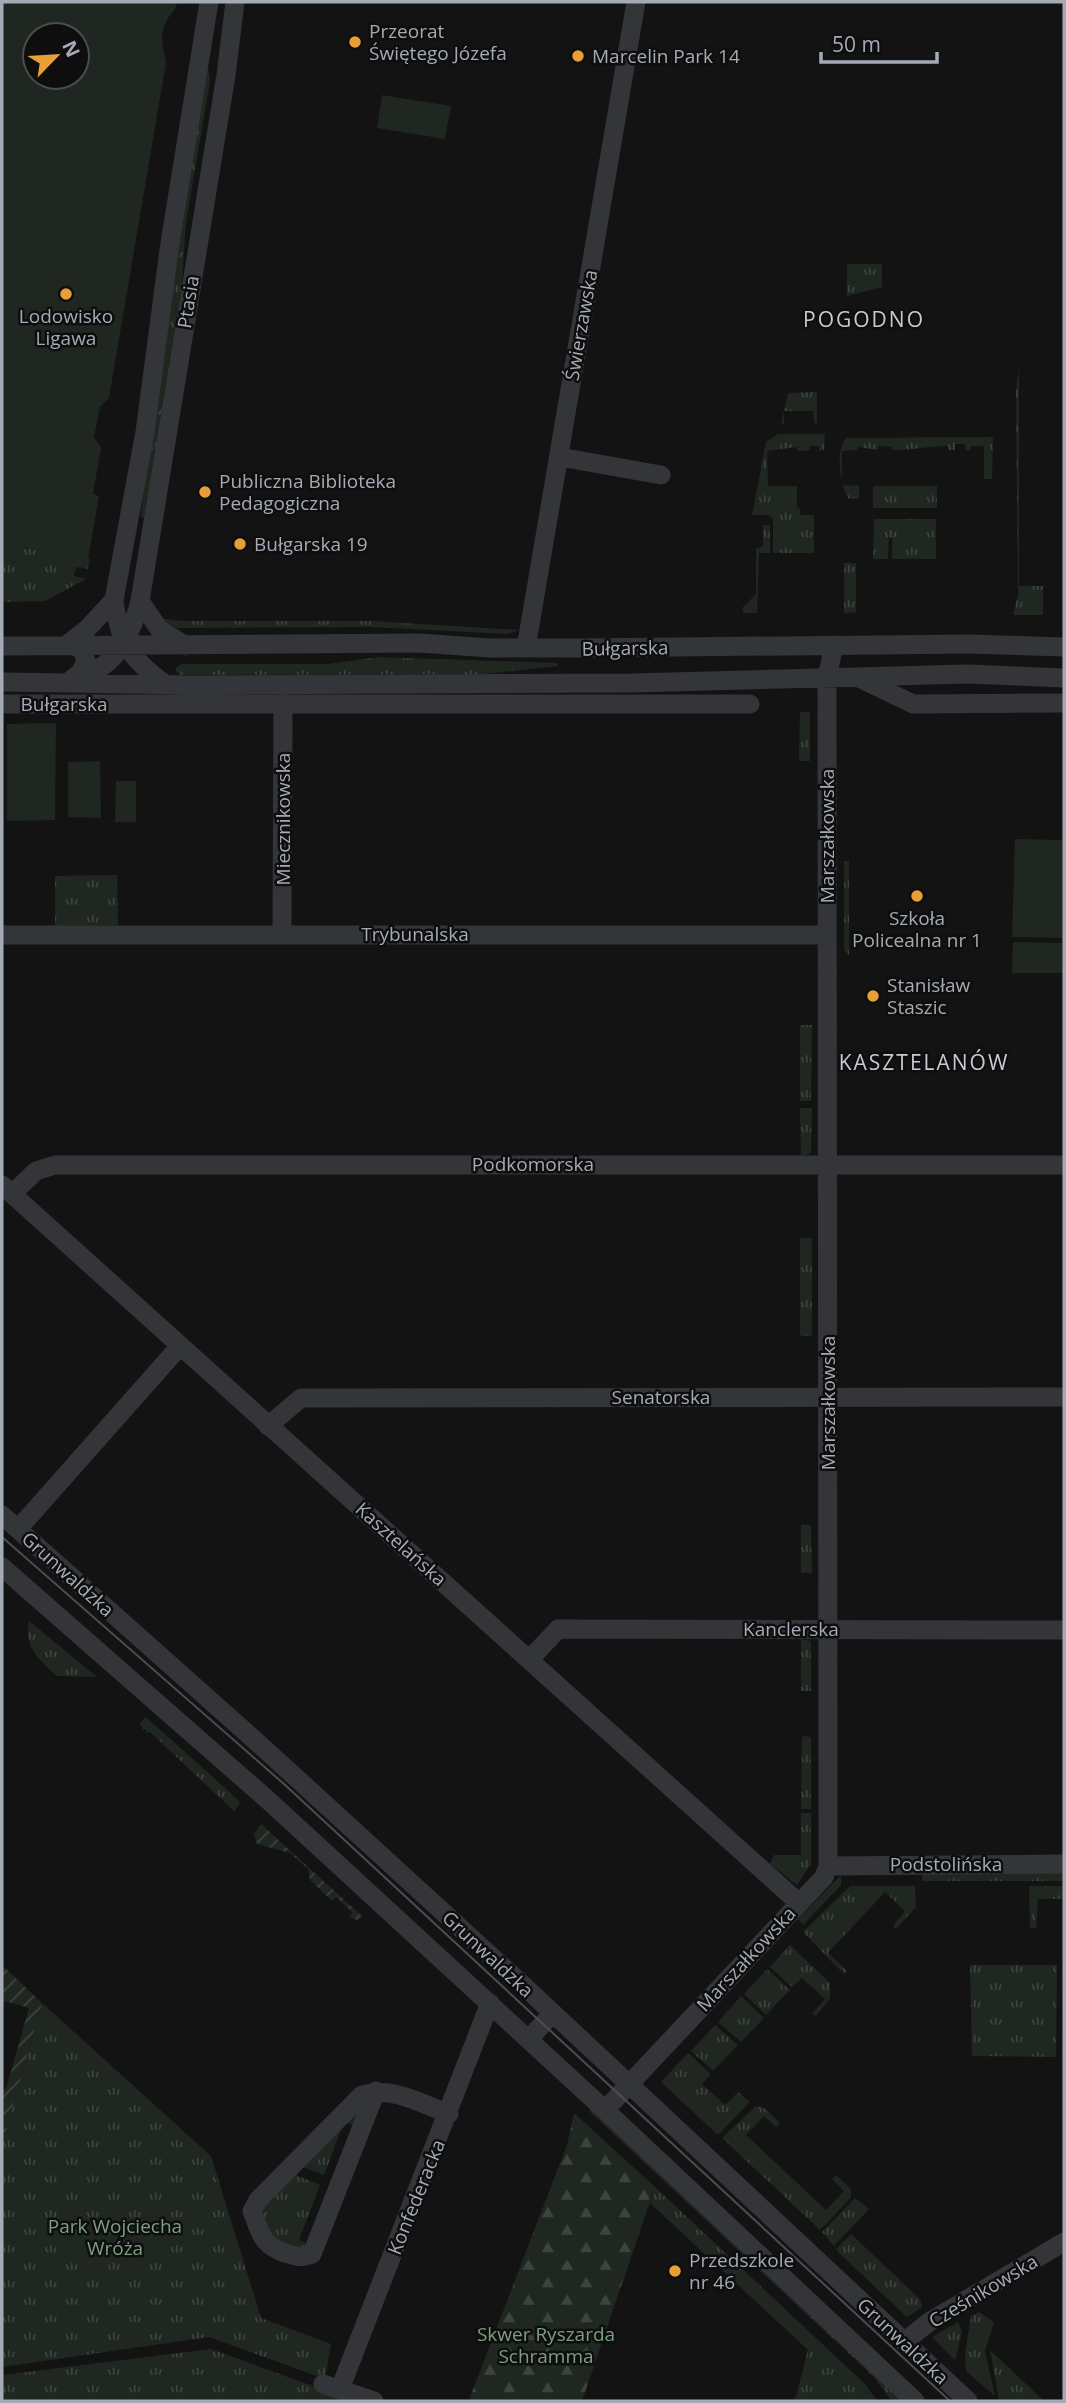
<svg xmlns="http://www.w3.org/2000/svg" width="1066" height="2403" viewBox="0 0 1066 2403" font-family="'Open Sans',sans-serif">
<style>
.grass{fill:url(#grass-tufts)}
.forest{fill:url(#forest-firs)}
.garden{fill:url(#garden-furrows)}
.pitch{fill:#1f2720;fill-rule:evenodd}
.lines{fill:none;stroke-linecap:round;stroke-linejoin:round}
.minor{stroke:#343539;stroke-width:19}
.tram{stroke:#4b4d52;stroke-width:2}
.poi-dot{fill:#e99f37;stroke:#0e0e0f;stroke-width:2.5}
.labels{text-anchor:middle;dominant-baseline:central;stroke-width:5;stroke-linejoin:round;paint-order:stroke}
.poi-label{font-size:19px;fill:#a5abb4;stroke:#0e0e0f;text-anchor:start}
.street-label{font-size:19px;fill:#a5abb4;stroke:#0e0e0f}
.park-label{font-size:19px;fill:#7d9f7d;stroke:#0e0e0f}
.neighbourhood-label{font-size:21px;letter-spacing:2px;fill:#c6cad1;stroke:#0e0e0f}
</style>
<defs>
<pattern id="grass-tufts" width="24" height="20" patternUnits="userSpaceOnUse" patternTransform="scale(1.75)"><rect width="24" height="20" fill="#1f2720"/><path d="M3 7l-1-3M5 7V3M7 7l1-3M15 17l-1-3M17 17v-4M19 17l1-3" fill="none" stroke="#3d443e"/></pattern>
<pattern id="forest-firs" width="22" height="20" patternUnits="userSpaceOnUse" patternTransform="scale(1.75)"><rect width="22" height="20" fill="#1f2720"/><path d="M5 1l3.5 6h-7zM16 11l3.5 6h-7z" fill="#3d443e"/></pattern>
<pattern id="garden-furrows" width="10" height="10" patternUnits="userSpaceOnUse" patternTransform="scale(1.75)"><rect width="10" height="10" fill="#1f2720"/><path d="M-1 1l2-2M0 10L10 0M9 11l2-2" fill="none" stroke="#3d443e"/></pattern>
</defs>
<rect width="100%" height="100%" fill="#131314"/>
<path class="grass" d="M208 66 210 81 186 222 182 282 144 518 141 517 143 492 177 244Z
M847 264H882V287L847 296Z
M1019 368V586H1043V615H1013L1018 595 1016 390Z
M817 392V425L814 422 813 411H784V423L781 425 788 393Z
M778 434H825L824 450 819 451V446H810V450L798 451 797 447 767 451 768 486H797V507L800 508V515H814V553H773V519L769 515H752L766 442Z
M993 437 992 479H984V446H971V450H965V444H955V450H949L948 446C929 446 914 450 892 450V447L878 446V450L858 447 857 450 842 451V485L859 486V498L849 499C840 485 835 452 846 438Z
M873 486H937V508H873Z
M874 519H936V559H892V538H889L888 559H873Z
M763 525H770V553H759L757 613H743V607L756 594V548L763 547Z
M2 544 90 559 88 569 76 567 74 576 86 579 45 601 2 602Z
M844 563H856V612L844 613Z
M157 618 182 621H371L519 630 508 634 371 627 178 628Z
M379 657 558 663V666L484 674 180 675 175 669 181 664H327Z
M800 712H810V761H799Z
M844 861H849V955L844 950Z
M117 875 118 925 55 926V876Z
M800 1025H812L811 1101H800Z
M800 1108H812L811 1153 801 1157Z
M800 1238H812V1336H800Z
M801 1525H811L812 1573H801Z
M29 1621 97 1677 57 1676C40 1661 23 1646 29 1621Z
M801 1639 811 1641V1691H801Z
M146 1717 237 1799 240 1803 234 1811 150 1732 145 1733 147 1729 143 1730 140 1723Z
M802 1736 811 1737V1809H801Z
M801 1813H811V1864L797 1885 770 1864 774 1855H801Z
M922 1873H1064V1881H922Z
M841 1875V1885L803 1925 798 1919Z
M850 1886H915L916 1907 896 1929 893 1926 905 1911 885 1892 828 1953 847 1971 844 1974 803 1932Z
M1029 1886H1064V1899H1038L1036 1928H1030Z
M790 1945 830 1983V1998L816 2016 812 2014 825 1999 802 1978 792 1987 770 1967Z
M970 1965H1057L1056 2057 972 2056Z
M767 1969 790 1990 766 2015 744 1994Z
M741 1996 764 2018 741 2042 718 2022Z
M42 2003 211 2156 261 2318 331 2344 325 2379 209 2337 2 2367V2145Z
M715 2025 738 2045 713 2071 691 2051Z
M688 2053 711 2074 702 2084 725 2105 738 2092 750 2102 718 2135 661 2082Z
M360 2102 355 2126 344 2122 324 2175 303 2167Z
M589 2106 904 2401 891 2400 874 2377 590 2112Z
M756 2106 764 2108 780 2123 776 2127 764 2116 746 2135 826 2210 844 2191 832 2179 836 2175 851 2189V2198L820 2230 722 2138Z
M289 2172 320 2185 299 2240 309 2245 302 2251 274 2244 257 2207Z
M655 2187 866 2385 877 2401H792L796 2396 808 2350 650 2203Z
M855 2198 869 2209 834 2246 822 2232Z
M851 2234 920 2299 922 2307 907 2317 839 2253 836 2249Z
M979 2312 994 2322 985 2351 995 2396 966 2371 965 2353 971 2316Z
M958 2322 962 2332 955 2360 932 2337Z
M211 2349 354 2401H2V2375Z
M990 2350 1044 2401 999 2400Z"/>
<path class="forest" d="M574 2113 655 2187 582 2401H473L469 2400 567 2145Z"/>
<path class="garden" d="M261 1824 363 1917 357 1920 349 1917 353 1913 336 1897 332 1901 310 1880 308 1869 290 1853 257 1844 254 1834Z
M2 1965 42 2003 2 2145V2089H6L29 2008 5 2001 2 2012Z"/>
<path class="pitch" d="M2 2H177C175 13 170 13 166 22 158 37 165 51 166 63L109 398 100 407 94 437 101 448 93 494 99 496 88 559 2 544ZM77 35V77H35V35Z
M382 95 451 106 445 139 377 128Z
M56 723 55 820 7 821V724Z
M100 761 101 818 68 817V762Z
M116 781H136V822H115Z
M1015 839 1064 840V938L1012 937Z
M1013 942 1064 943 1063 973H1012Z"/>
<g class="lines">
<path class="minor" d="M560 457 661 475
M140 601 159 629 186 646
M2 646 419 643 490 648H582L969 644 1064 647
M526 648 636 2
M81 677C118 664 130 638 140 601L226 75 235 2
M861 679 913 704 1064 703
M71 680 81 672 86 661 82 650 69 643 87 629 114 600
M2 682 190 685 633 683 967 674 1064 678
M165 684C131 659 119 643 114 600L145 432 170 243 209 2
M2 704H750
M282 934 283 703
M2 935H827
M2 1185 799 1903
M12 1194 36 1171 55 1165H1064
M268 1426 301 1398 1064 1397
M2 1515 268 1752 525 1987 968 2401
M18 1529 180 1346
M2 1567 269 1801 605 2110 915 2401
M530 1659 558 1629 1064 1630
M828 1866 1064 1864
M529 2039 553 2013
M376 2091 312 2254C301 2258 297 2257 285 2253 261 2244 261 2234 252 2211L258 2200 362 2095C393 2086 420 2103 449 2114
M605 2110 824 1877 828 1866 827 678 834 645
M904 2342 929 2322 1064 2242
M323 2384 374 2401
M340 2389 490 2003"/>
<path class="tram" d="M2 1537 284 1784 950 2401"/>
</g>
<g class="poi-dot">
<circle cx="355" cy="42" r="7"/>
<circle cx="578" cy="56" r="7"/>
<circle cx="66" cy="294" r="7"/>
<circle cx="205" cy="492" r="7"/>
<circle cx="240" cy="544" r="7"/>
<circle cx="917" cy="896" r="7"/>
<circle cx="873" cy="996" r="7"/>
<circle cx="675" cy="2271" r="7"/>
</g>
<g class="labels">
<g class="poi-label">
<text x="369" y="31">Przeorat<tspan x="369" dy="22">Świętego Józefa</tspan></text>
<text x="592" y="56">Marcelin Park 14</text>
<text x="66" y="316" text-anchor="middle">Lodowisko<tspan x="66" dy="22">Ligawa</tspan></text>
<text x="219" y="481">Publiczna Biblioteka<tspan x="219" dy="22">Pedagogiczna</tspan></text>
<text x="254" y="544">Bułgarska 19</text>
<text x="917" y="918" text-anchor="middle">Szkoła<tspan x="917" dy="22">Policealna nr 1</tspan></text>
<text x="887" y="985">Stanisław<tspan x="887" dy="22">Staszic</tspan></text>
<text x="689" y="2260">Przedszkole<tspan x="689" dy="22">nr 46</tspan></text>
</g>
<g class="street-label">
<text transform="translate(188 302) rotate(-81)">Ptasia</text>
<text transform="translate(581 325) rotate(-80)">Świerzawska</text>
<text transform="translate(625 648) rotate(-1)">Bułgarska</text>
<text x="64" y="704">Bułgarska</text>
<text transform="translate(283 819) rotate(-90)">Miecznikowska</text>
<text transform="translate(827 836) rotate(-90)">Marszałkowska</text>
<text x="415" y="934">Trybunalska</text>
<text x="533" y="1164">Podkomorska</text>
<text x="661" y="1397">Senatorska</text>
<text transform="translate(828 1403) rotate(-90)">Marszałkowska</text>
<text transform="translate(401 1544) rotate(42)">Kasztelańska</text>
<text transform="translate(68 1574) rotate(42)">Grunwaldzka</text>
<text x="791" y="1629">Kanclerska</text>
<text x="946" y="1864">Podstolińska</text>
<text transform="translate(488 1954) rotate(43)">Grunwaldzka</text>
<text transform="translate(746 1959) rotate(-47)">Marszałkowska</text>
<text transform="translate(416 2197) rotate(-68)">Konfederacka</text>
<text transform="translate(983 2291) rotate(-31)">Cześnikowska</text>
<text transform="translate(903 2341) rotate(43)">Grunwaldzka</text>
</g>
<g class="park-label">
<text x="115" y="2226">Park Wojciecha<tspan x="115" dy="22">Wróża</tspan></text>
<text x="546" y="2334">Skwer Ryszarda<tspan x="546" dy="22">Schramma</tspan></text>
</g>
<g class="neighbourhood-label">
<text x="864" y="319">POGODNO</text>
<text x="924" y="1062">KASZTELANÓW</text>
</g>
</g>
<rect width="1066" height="2403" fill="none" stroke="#a5abb4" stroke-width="7"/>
<g transform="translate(56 56) rotate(65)"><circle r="33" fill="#0e0e0f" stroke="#4a4d51" stroke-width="2"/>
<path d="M0-5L12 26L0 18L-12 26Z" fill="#e99f37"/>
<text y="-10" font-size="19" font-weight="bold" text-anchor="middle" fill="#a5abb4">N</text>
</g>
<path d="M821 52v10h116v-10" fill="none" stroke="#a5abb4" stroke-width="3.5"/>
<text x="832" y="52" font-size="21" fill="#a5abb4" stroke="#0e0e0f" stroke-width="5" paint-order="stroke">50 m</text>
</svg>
